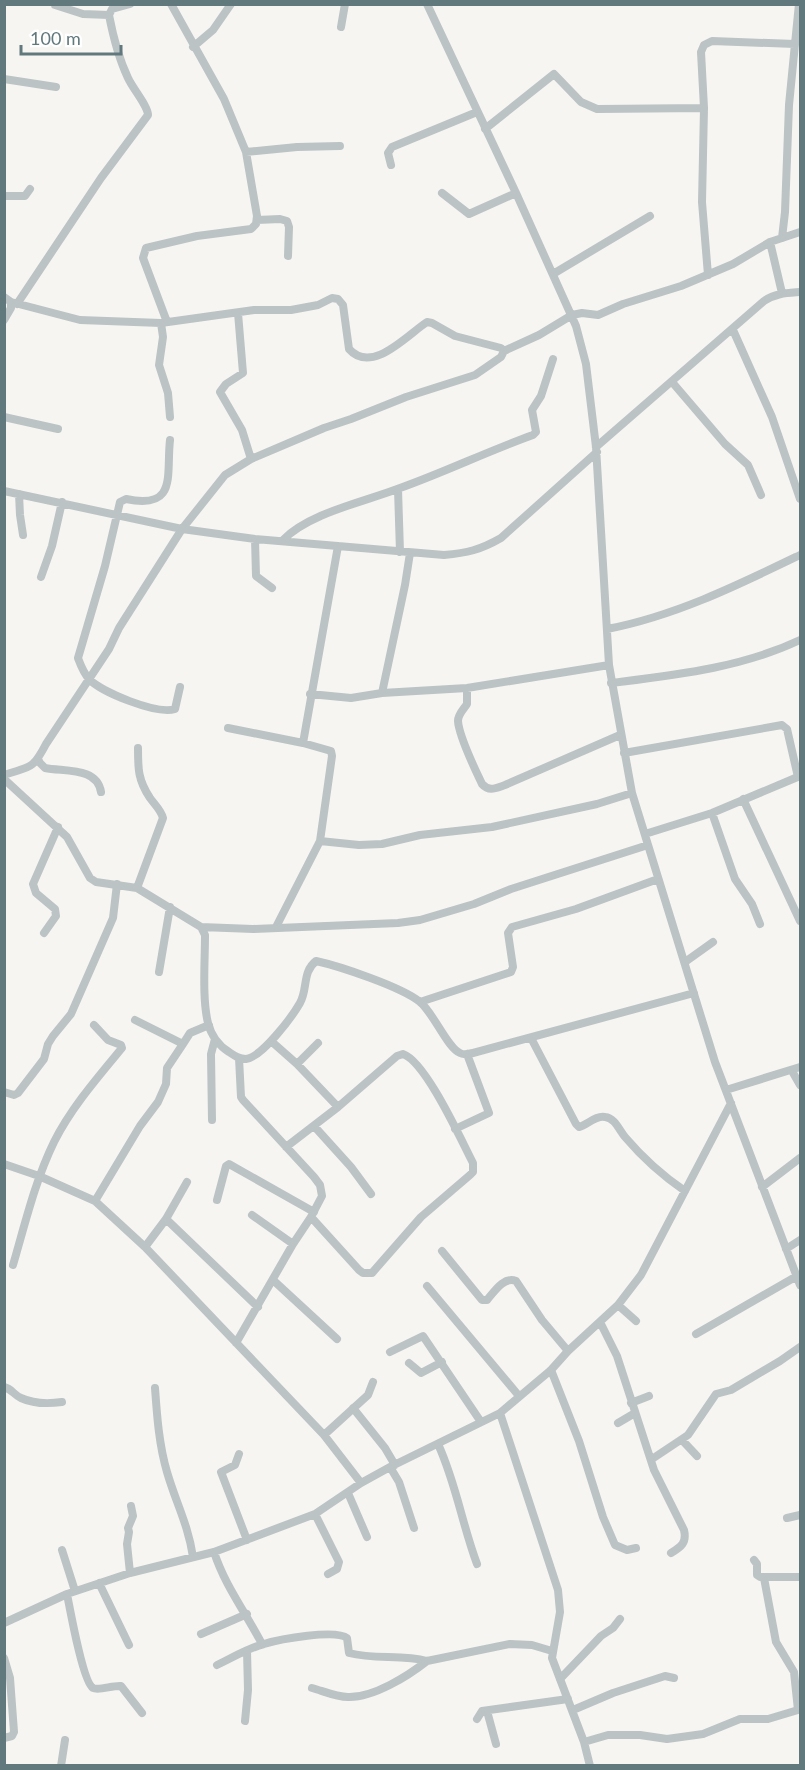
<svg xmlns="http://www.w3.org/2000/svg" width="805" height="1770" viewBox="0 0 805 1770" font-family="Lato,sans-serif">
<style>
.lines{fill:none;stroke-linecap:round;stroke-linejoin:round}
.minor{stroke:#bcc3c5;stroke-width:8}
</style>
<rect width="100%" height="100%" fill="#f6f5f2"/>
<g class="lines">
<path class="minor" d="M427 4 516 193 576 326 586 364 596 447 609 665 632 793 715 1062 800 1285
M55 5 83 14 109 15
M341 27 345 4
M193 47 213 30 231 4
M4 79 56 87
M485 129 554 74 581 102 597 109 704 108
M246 152 297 147 340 146
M391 165 388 153 392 147 477 112
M442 193 469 214 516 193
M4 196H25L30 189
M257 220 280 219 287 221 289 227 288 256
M782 238 785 212 789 105 795 44
M770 242 782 293
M553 274 650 216
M708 275 702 202 704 108 701 52 704 45 712 41 795 44 799 4
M4 297 11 302 80 320 161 323 254 310H291L318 305 332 298 338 299 343 305 349 349C372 375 407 335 427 322L432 323 455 336 501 348 504 351 501 357 475 375 406 397 351 419 324 428 251 459 225 475 182 529 119 628 109 649 46 744C32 771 30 766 4 775
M17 304 101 178 148 115C148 106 133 89 128 78 119 59 113 36 109 15L112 9 130 4
M238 313 243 373 226 384 220 392 242 430 251 459
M4 320 11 308V302
M167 322 143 258 146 248 197 236 251 229 256 224 257 216 246 152 224 99 171 4
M161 323 163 337 159 365 168 393 170 417
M733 330 772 417 800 499
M504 351 539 335 572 315 582 313 598 315 623 304 681 286 733 264 770 242 800 232
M672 382 725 444 748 465 761 495
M4 417 58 429
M170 440C166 475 178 510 126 499L120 502 105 566 78 658C81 666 83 672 89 679 101 692 157 715 175 709L180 687
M596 447 764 301C776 293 787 293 800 292
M398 489 400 552
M4 491 182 529 255 539 444 555C467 553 480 550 501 538L597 452
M19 494 20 515 23 535
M255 539 256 576 272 588
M283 540C309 513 364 502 400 488 445 472 488 451 533 435L536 432 532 410 541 396 553 359
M41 577 52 546 62 502
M607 629C675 616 738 585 800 555
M611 683C675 675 741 668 800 640
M467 688V704C464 709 458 714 458 721 459 737 475 769 482 784 489 792 496 788 505 785L620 735
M382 693 405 585 410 553
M310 694 351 698 382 693 467 688 609 665
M228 728 303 743 331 751 332 756 320 841 276 927
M303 743 338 546
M624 753 782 725 787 729 798 777
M38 759 40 763 45 768C65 772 97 767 101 792
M4 779 67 837 90 878 96 882 137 888 201 927 205 935C205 961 202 999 208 1023 211 1035 219 1046 229 1052 235 1056 239 1059 246 1059 262 1057 292 1017 300 1003 308 989 302 972 316 961 339 966 402 987 420 1002 433 1012 448 1049 460 1053 463 1055 469 1054 473 1053L694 993
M743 799 800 921
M712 813 735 879 752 904 760 924
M645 834 712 813 800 776
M320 841 359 845 382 844 420 835 492 827 597 804 632 793
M137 888 163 818C161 810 155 805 150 798 138 780 138 769 138 748
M201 927 253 929 398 923 420 920 474 904 511 889 648 845
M44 933 56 916 55 909 36 893 33 884 58 827
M685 962 713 942
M159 972 170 907
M420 1002 511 972 513 967 508 933 512 927 576 909 658 879
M135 1020 183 1044
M531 1038 576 1124 579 1127C587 1125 596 1115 605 1117 615 1118 619 1130 625 1137 642 1157 663 1176 685 1191
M271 1041 297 1064 338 1107
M297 1064 318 1043
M792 1071 800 1085
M726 1090 800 1067
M4 1092 14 1095 18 1093 44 1059 48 1044 53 1036 71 1014 113 918 117 884
M212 1120 211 1054 215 1039
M314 1126 351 1167 371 1194
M455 1129 489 1113 467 1054
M286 1147 338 1107 397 1056 403 1054C426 1062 461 1140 473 1163V1172L470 1175 421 1217 372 1273H363L359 1270 311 1217
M4 1164 39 1176 95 1201 145 1247 324 1435 361 1483
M762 1187 800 1158
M217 1200 226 1166 229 1164 314 1212
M95 1201 140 1126 158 1102 166 1084 167 1068 183 1044 190 1033 209 1025
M252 1215 293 1244
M166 1219 258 1307
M145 1247 166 1219 187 1182
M786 1249 800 1240
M442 1251 482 1300H487C494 1292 504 1276 516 1281L542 1320 568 1351
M13 1265C25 1224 35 1181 54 1142 71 1108 98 1077 122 1048L121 1045 108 1040 94 1025
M273 1280 337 1339
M427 1286 519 1396
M618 1305 636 1321
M600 1322 617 1356 654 1470 684 1530C687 1543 681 1547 671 1553
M696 1334 797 1276
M236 1343 293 1244 311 1217 322 1196 320 1185 314 1177 243 1100 241 1097 239 1058
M390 1352 423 1336 481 1422
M409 1363 421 1373 442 1362
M551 1370 579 1441 603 1517 615 1545 627 1550 636 1548
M4 1387C12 1389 14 1395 21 1398 34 1404 48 1404 62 1402
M155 1388C157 1416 159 1445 167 1472 176 1503 188 1524 193 1557
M631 1403 649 1396
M353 1408 385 1448 395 1465
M500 1413 558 1590 560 1612 552 1658 584 1742 590 1766
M618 1423 635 1413
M324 1435 368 1395 373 1382
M682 1440 697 1456
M438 1444C456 1483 462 1524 477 1564
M239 1454 235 1465 221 1472 247 1540
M652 1459 688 1435 716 1394 731 1390 780 1361 800 1347
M390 1467 399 1482 414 1528
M348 1493 367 1537
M315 1514 339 1562 337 1569 328 1574
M787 1518 800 1515
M62 1550 75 1591
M214 1552C225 1586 246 1613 262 1644
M754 1560 757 1564V1575L760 1577H800
M130 1573 127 1544 129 1532 128 1528 133 1516 131 1506
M764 1578 776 1642 794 1672 798 1710
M99 1583 129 1645
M67 1594C70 1609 83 1682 93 1688 99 1691 113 1685 121 1686L142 1713
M4 1623 67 1594 130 1573 214 1552 315 1514 361 1483 390 1467 500 1413 551 1370 568 1351 618 1305 641 1275 731 1103
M201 1634 247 1614
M4 1658 10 1678 14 1732 12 1736 4 1738
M217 1665C232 1658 248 1648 264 1644 280 1639 336 1629 347 1638L349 1653C375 1660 402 1654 427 1661L510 1644 532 1645 552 1651
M560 1679 601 1636 613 1628 620 1619
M312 1688C323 1691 336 1697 348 1697 373 1698 408 1676 427 1661
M573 1710 613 1693 665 1676 674 1678
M487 1711 496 1744
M477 1719 482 1711 568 1699
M245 1721 248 1690 247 1651
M584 1742 608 1735H640L667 1739 703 1734 740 1719H768L798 1710 800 1707
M61 1766 65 1740"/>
</g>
<rect width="805" height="1770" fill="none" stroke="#61787d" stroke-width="12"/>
<path d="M21 45v9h100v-9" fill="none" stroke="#61787d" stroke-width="3"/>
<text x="30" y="45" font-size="18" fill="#61787d" stroke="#ffffff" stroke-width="4.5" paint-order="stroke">100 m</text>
</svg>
